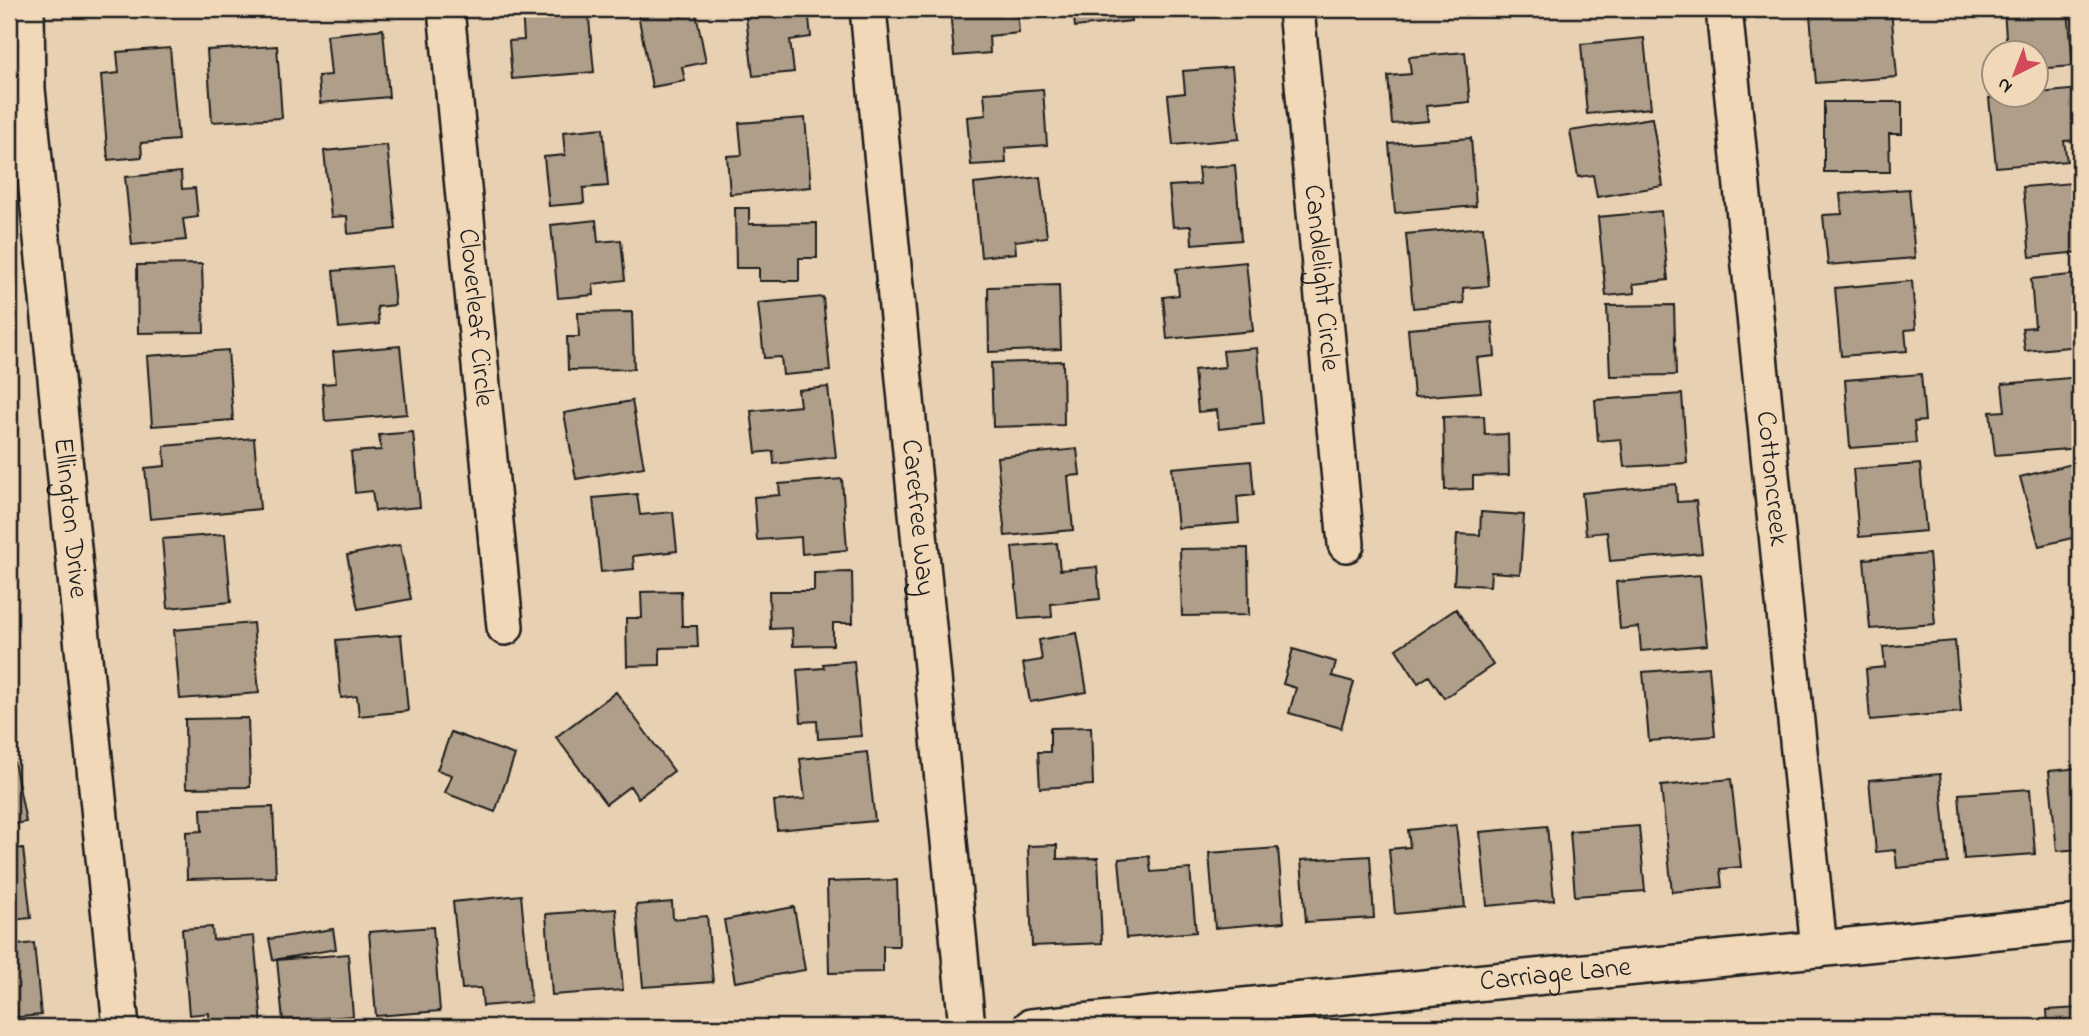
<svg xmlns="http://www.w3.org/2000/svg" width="2089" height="1036" viewBox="0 0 2089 1036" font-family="'Indie Flower',sans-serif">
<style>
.building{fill:#af9e89;stroke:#1c1c1c;stroke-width:2}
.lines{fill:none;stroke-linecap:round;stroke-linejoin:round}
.minor-casing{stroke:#1c1c1c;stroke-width:40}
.minor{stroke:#f0d8b8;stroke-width:35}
.labels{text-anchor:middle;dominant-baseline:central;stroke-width:5;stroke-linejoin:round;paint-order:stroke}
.street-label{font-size:28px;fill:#1c1c1c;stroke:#f0d8b8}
</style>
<rect width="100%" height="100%" fill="#e8d0b2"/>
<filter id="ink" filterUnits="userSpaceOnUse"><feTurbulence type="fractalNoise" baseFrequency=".0143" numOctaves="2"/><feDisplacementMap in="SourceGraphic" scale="14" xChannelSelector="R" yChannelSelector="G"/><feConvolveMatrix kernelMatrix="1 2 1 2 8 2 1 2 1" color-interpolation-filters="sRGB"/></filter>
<g filter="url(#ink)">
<path class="building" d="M522 9H588L594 72 512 79 509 41 524 40Z
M637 9H678L680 16 696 13 706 62 682 67 685 81 652 87Z
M745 9H808L811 37 790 40 794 72 753 76Z
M950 9H1017L1019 33 989 36 990 53 954 56Z
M1073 9H1130L1131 21 1075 27Z
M1170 9H1212V15L1171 17Z
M1891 9 1897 77 1816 83 1810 15Z
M2004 9H2068L2073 66 2036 69V52H2007Z
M383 29 389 97 320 103 318 76 331 75 327 35Z
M1644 38 1651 108 1587 114 1581 44Z
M277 46 282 118 212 122 207 50Z
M170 48 178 140 141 143 142 157 108 160 101 75 119 73 117 52Z
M1465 52 1470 102 1426 106 1428 121 1392 124 1388 76 1411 74 1409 57Z
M1232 67 1239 139 1173 145 1168 95 1185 93 1183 71Z
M1043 89 1047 145 1005 148 1006 163 971 165 967 117 986 115 984 93Z
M2079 89 2080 140 2064 141 2067 161 1996 167 1989 98Z
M1824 102H1902V134H1889L1890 172H1824Z
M805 118 811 187 730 194 727 156 742 155 739 123Z
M1652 118 1663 186 1597 197 1593 175 1578 177 1570 131Z
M603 128 608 186 583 188 584 203 549 206 544 157 565 155 563 132Z
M1471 138 1476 206 1395 213 1389 144Z
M387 145 396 229 348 234 347 216 331 217 324 151Z
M1235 165 1241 240 1192 244 1191 226 1173 227 1169 186 1200 184 1198 168Z
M181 172 182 189 195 188 198 217 183 219 186 240 132 245 125 177Z
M1040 177 1047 237 1015 241 1016 253 981 257 974 184Z
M2072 183 2075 208H2080V252L2030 257 2023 187Z
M1909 189 1915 258 1828 265 1823 215 1842 214 1840 194Z
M735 208H749V224L817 223V258H799V281H759V268H736Z
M1661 211 1668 280 1633 284 1635 293 1606 296 1598 217Z
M596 220 598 242 621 240 625 280 593 284 594 295 558 298 551 225Z
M1483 227 1489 286 1463 288 1464 303 1413 308 1406 234Z
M1246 262 1253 331 1167 339 1163 297 1179 295 1176 269Z
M202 264 204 332 138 333 137 265Z
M391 266 395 305 377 307 379 324 339 328 333 271Z
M2080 274V346L2025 351 2022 328 2035 327 2031 279Z
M1912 281 1916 329 1905 330 1907 351 1841 356 1835 288Z
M1059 285 1061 349 989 352 988 287Z
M823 297 830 371 783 375 781 357 764 358 758 303Z
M1674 305 1676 375 1610 376 1607 306Z
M632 312 634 369 568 370 567 337H579L578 313Z
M1492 322 1495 356 1477 358 1481 392 1414 397 1408 329Z
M400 346 407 414 325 421 322 384 336 383 333 352Z
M1257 348 1264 424 1219 429 1217 410 1198 412 1194 370 1225 367 1223 351Z
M228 350 233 420 152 426 147 356Z
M1063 361 1064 425 993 427 991 363Z
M1921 374 1925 421 1914 422 1916 443 1850 448 1845 380Z
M2080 377V428H2078L2080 448 1995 455 1990 412 2005 411 2002 384Z
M828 387 836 457 774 464 773 451 756 453 751 411 800 406 798 390Z
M1682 394 1687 463 1624 467 1621 439 1598 441 1595 400Z
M632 401 644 467 576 479 564 413Z
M1484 416 1485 435 1508 434 1509 475 1473 476V489L1445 490 1443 417Z
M413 432 420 507 375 511 372 491 355 493 351 452 381 450 379 435Z
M254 438 260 509 150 519 145 468 165 466 164 446Z
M1077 449 1080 475 1068 476 1073 530 1005 536 997 457Z
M1251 461 1254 495 1237 497 1239 523 1178 528 1172 468Z
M2080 462V536L2039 546 2020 477Z
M1920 464 1926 531 1859 537 1853 469Z
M842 479 847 550 802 554 801 537 757 540 754 497 780 495 779 484Z
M1676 484 1677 502 1696 501 1702 553 1610 561 1607 532 1586 534 1582 493Z
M637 494 640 515 673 512 677 551 633 556 634 569 601 572 593 498Z
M1481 512 1524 515 1520 574 1491 572 1490 586 1454 584 1457 534 1480 535Z
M225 534 231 602 168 608 162 539Z
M1057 543 1060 570 1097 567 1100 599 1051 604 1052 617 1019 619 1012 547Z
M400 545 411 599 358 609 347 555Z
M1248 548 1249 615 1182 616 1180 549Z
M1929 554 1935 624 1870 629 1864 559Z
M852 572 853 623H833V645L793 646 792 628 770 629 769 591H814V573Z
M1700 575 1707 645 1641 651 1639 627 1620 629 1616 582Z
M681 591 682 626H697L698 647 660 648V665L627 666 626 618H642L641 592Z
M1456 609 1493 665 1444 698 1429 676 1418 683 1396 649Z
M253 623 259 693 180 699 174 630Z
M1077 633 1087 692 1030 702 1023 663 1042 660 1039 640Z
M401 635 408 711 359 716 357 696 341 698 336 640Z
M1955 641 1961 712 1870 720 1866 669 1885 667 1883 647Z
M1293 649 1336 662 1332 676 1354 682 1341 728 1289 713 1296 688 1283 684Z
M854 661 861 736 818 739 817 721 801 722 797 670 824 668 823 664Z
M1709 667 1715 736 1649 741 1643 672Z
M9 674 15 730H9Z
M616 692 674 771 638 798 630 786 606 804 556 737Z
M248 718 250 787 186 788 185 719Z
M1091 727 1093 785 1040 788 1038 752H1050V728Z
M451 732 515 755 495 812 445 793 452 775 437 770Z
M9 751H12L26 822 9 825Z
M867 752 875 821 777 830 774 801 805 799 800 759Z
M2080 768V849L2057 851 2049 771Z
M1940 774 1948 863 1897 868 1895 850 1876 852 1869 780Z
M1731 779 1741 867 1720 869 1722 887 1672 892 1661 786Z
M2030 789 2035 854 1964 859 1959 794Z
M273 807 276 877 187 879 186 832 202 831 201 809Z
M1456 825 1465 907 1395 914 1389 849 1410 847 1408 830Z
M1547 826 1554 900 1487 906 1480 832Z
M1639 826 1645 891 1575 896 1570 831Z
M1057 845V859L1098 858 1102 943 1032 946 1028 846Z
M23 848 31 918 9 920V849Z
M1278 848 1284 922 1215 928 1209 853Z
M1149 856 1151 872 1190 869 1196 932 1126 938 1119 859Z
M1370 856 1374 918 1306 922 1301 860Z
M897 880 899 946H883V972L829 973 827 882Z
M521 895 531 1002 483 1006 481 988 462 989 453 902Z
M672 902 673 919 707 916 713 982 643 987 636 905Z
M794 907 805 970 735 982 724 920Z
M616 909 623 990 552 995 546 914Z
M212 927 213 940 254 936 262 1026 210 1027 209 1013 189 1015 182 929Z
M433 927 440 1011 376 1016 369 932Z
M333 929 336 949 273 960 269 939Z
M34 943 41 1015 9 1018V946Z
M348 954 353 1016 283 1021 277 960Z
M2080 1008V1027H2048L2047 1010Z"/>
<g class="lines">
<defs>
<g id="minor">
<path id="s1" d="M26 9 27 89 121 1027"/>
<path id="s2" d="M446 9 505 627"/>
<path id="s3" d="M868 9 967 1027"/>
<path id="s4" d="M1296 9 1346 544"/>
<path id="s5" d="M1724 9 1819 949"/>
<path id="s6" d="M1031 1027 2080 923"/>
</g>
</defs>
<use href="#minor" class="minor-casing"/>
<use href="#minor" class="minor"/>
</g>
</g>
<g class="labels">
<g class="street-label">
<text stroke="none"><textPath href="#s4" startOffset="270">Candlelight Circle</textPath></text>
<text stroke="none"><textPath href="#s2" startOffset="310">Cloverleaf Circle</textPath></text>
<text stroke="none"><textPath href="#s5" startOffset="472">Cottoncreek</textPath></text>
<text stroke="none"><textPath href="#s1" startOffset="511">Ellington Drive</textPath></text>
<text stroke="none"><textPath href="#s3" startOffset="511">Carefree Way</textPath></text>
<text stroke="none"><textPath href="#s6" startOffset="527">Carriage Lane</textPath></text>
</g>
</g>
<rect width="2089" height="1036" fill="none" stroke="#f0d8b8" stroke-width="35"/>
<rect x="18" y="18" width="2054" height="1001" fill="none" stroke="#1c1c1c" stroke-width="2.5" filter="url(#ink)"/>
<g transform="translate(2015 74) rotate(222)"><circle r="33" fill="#f0d8b8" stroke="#9b8d7a" stroke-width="2"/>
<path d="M0-5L12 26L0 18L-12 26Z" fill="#d1495b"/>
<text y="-10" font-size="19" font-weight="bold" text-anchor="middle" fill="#1c1c1c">N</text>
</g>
</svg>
